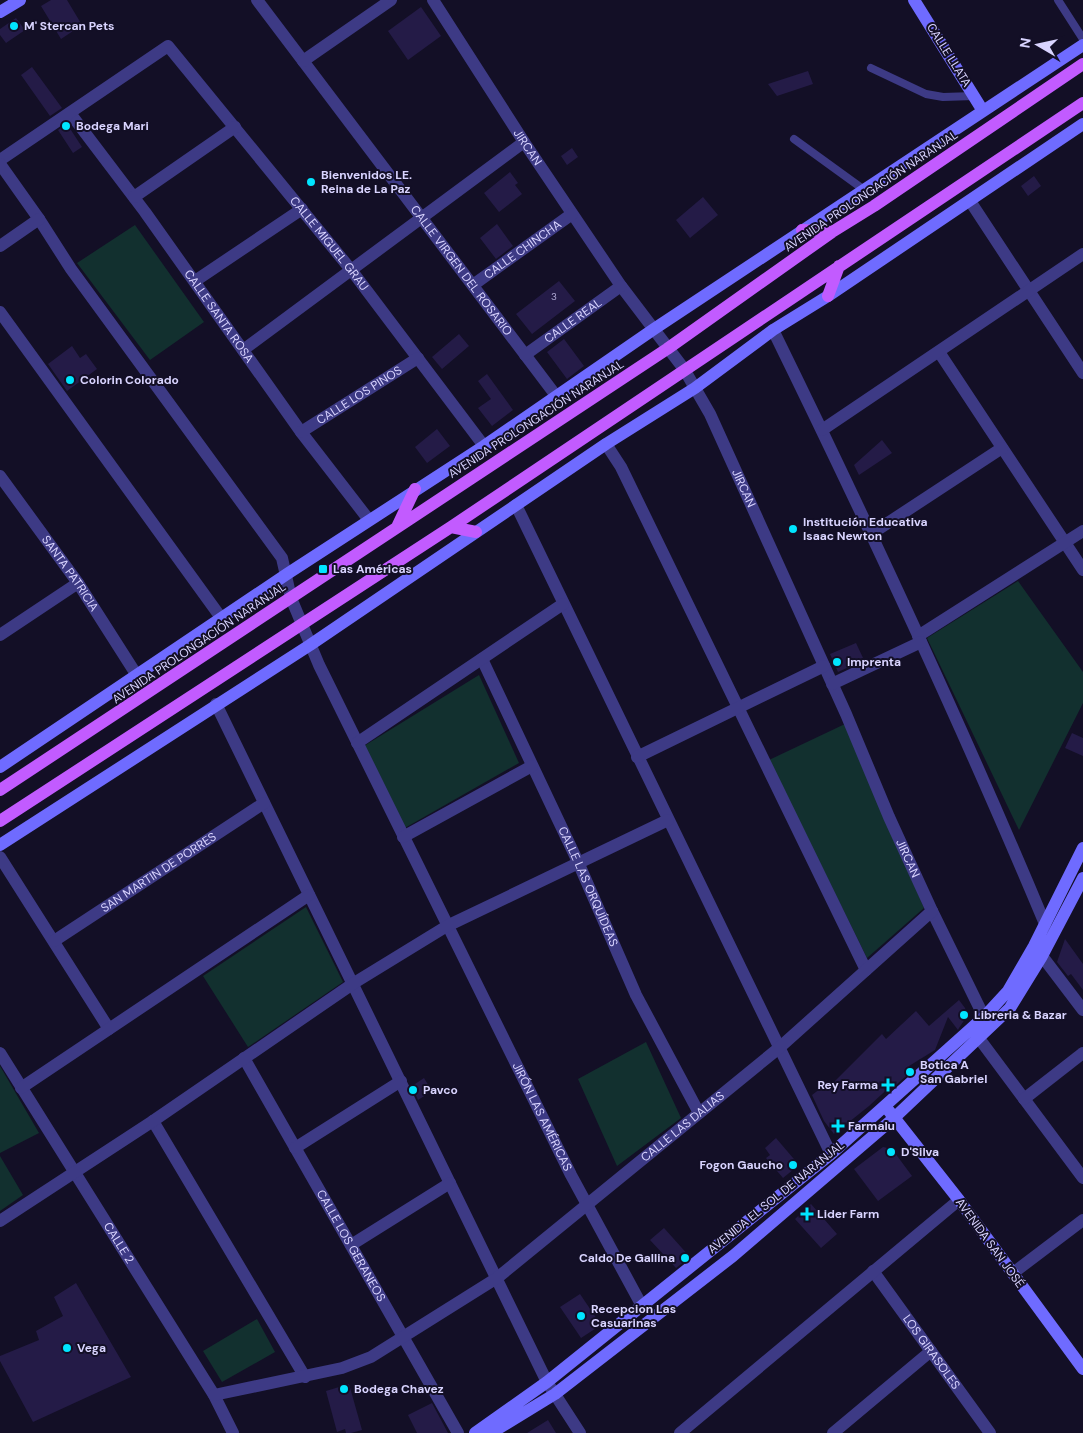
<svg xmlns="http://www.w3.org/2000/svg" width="1083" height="1433" viewBox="0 0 1083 1433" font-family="'DM Sans',sans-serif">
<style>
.green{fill:#12302f}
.building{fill:#241b47}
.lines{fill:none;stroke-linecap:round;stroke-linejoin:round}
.lane{stroke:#3d3a85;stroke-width:8}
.street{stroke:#3d3a85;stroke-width:12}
.secondary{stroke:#6f6bff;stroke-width:12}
.primary{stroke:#c25bff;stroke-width:12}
.poi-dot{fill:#00e5ff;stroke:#130f26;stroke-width:2}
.labels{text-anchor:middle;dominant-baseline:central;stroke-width:4;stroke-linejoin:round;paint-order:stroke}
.number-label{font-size:10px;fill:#aca6d1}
.poi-label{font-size:12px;font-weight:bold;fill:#d9d4ff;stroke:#130f26;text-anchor:start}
.street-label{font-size:12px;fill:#d9d4ff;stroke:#130f26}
</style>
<rect width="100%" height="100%" fill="#130f26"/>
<path class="green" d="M135 225 204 322 150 360 77 263Z
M1018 581 1083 672V703L1019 830 927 638Z
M479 675 519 763 403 829 364 746Z
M845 724 924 908 867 958 769 760Z
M306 907 343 982 248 1047 203 976Z
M646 1042 681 1118 617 1166 578 1079Z
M0 1066 39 1133 0 1153Z
M0 1156 23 1195 0 1211Z
M257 1319 275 1352 222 1382 203 1351Z"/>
<path class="building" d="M51 0H67L82 25 61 39 41 6Z
M421 7 441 36 408 60 388 31Z
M16 18 25 30 6 43 0 35V29Z
M32 67 62 108 50 116 21 75Z
M808 71 813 84 777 96 768 84Z
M67 124 82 147 73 153 58 130Z
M572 148 578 157 567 165 561 156Z
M510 172 518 183 515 185 522 194 499 212 484 193Z
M1034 176 1041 186 1028 196 1021 186Z
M703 197 718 215 690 238 676 220Z
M497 224 513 246 496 259 480 238Z
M559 281 575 301 532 334 516 314Z
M459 334 469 346 442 369 432 357Z
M564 339 584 366 567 379 547 352Z
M72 346 80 358 86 354 97 369 67 391 48 364Z
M487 374 513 410 492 426 478 408 491 399 478 381Z
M437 429 450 446 427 463 415 447Z
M882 440 892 453 859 475 854 465Z
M856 643 864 660 838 672 830 654Z
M1072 733 1083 738V756L1065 748Z
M1065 939 1083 964V990L1071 974 1068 976 1057 962Z
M959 1000 965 1008 967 1016 959 1028 958 1030 948 1017 935 1050 909 1066 913 1070 896 1085 894 1083 869 1106 834 1134 824 1121 812 1095 829 1082 831 1085 882 1034 886 1039 916 1011 929 1026Z
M424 1078 432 1091 418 1100 412 1086Z
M776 1138 799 1165 783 1178 766 1158 770 1155 765 1148Z
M883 1147 892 1149 912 1176 878 1201 854 1169Z
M811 1204 837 1234 821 1248 795 1219Z
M664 1228 690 1257 676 1268 650 1240Z
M76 1283 131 1377 33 1422 0 1361V1356L39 1340 36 1331 63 1316 54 1297Z
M580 1294 601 1325 581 1338 560 1307Z
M349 1384 362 1430 351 1433H346L345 1429 337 1432 326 1391Z
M432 1403 448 1433H417L408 1415Z
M548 1420 556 1433H527Z"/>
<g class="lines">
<path class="lane" d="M1058 0 1083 39
M871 68 926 94 943 97 974 96
M794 139 863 189"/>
<g class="street">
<path id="s1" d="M257 0 557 397"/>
<path id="s2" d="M433 0 524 142 621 286 684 369 710 414 846 714 889 817 932 911 984 1017"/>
<path d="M303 61 391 0"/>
<path id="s3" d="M70 113 145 212 301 432 369 520"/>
<path id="s4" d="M0 160 168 46 352 271 484 446"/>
<path id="s5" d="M0 164 39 219 71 269 282 558 291 598 319 665 571 1175 642 1306"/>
<path d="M134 197 235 127"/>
<path d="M970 201 1083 373"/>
<path d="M0 246 39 219"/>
<path d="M195 281 302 209"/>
<path id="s6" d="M473 285 572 214"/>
<path d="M0 312 222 619"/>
<path d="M773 330C869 526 961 723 1045 924"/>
<path d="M243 350 524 142"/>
<path d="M939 352 1083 570"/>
<path id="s7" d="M525 355 621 286"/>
<path d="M822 430 1083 254"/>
<path id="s8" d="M301 432 418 358"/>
<path d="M606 444 621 467 866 970"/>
<path id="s9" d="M0 476 78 583 136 674"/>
<path d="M516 505 831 1154"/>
<path d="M871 534 1002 448"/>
<path d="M0 635 78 583"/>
<path d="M918 636 1083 531"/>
<path id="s10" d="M482 659 578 862 636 995 699 1113"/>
<path d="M832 684 921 642"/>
<path d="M216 704 547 1382 580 1433"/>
<path d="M357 743 563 604"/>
<path d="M637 757 824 666"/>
<path d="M403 837 532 766"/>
<path d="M0 857 109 1029"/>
<path id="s11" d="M54 941 264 803"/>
<path d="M1042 956 1083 1010"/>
<path d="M978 1037 1083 1178"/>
<path id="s12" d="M0 1053 214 1395 233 1433"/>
<path id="s13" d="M244 1058 458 1433"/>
<path d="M21 1088 309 895"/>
<path d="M1024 1099 1083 1053"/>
<path d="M153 1121 305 1377"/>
<path d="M295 1148 401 1081"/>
<path d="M0 1221 153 1121 354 983 447 926 668 820"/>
<path d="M351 1245 450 1183"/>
<path id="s14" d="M873 1271 990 1433"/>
<path d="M1013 1273 1083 1220"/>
<path id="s15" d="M214 1395 342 1368 371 1357 497 1278 779 1048 932 911"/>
<path d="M680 1433 959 1200"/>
<path d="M833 1433 931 1351"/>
</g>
<path class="secondary" d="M914 0 983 111
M0 12 20 0
M0 767 287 574 484 446 654 329 1083 45
M0 845 310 645 606 444 695 388 773 330 828 296 1083 124
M889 1111 959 1200 1083 1369
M475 1433 547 1382 831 1154 984 1017 1008 991 1034 946 1083 848
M491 1433 555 1394 733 1256 894 1118 1010 1008 1042 956 1083 878"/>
<path class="primary" d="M802 230 832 232
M828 296 839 266
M397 527 415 489
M451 527 476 532
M0 790 667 349 832 232 874 206 1083 64
M0 821 451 527 1083 103"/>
</g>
<g class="poi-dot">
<circle cx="14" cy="26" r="5"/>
<circle cx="66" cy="126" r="5"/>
<circle cx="311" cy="182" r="5"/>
<circle cx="70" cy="380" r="5"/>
<circle cx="793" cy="529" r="5"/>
<rect x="318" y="564" width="10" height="10" rx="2.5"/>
<circle cx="837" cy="662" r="5"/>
<circle cx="964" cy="1015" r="5"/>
<circle cx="910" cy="1072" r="5"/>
<path d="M885.5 1077.5h5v5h5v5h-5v5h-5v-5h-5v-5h5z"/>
<circle cx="413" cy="1090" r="5"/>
<path d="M835.5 1118.5h5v5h5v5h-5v5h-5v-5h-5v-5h5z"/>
<circle cx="891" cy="1152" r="5"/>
<circle cx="793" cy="1165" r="5"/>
<path d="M804.5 1206.5h5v5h5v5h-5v5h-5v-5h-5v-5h5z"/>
<circle cx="685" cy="1258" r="5"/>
<circle cx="581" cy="1316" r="5"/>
<circle cx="67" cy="1348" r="5"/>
<circle cx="344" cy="1389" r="5"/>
</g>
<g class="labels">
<g class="number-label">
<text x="554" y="296">3</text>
</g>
<g class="poi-label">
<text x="24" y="26">M' Stercan Pets</text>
<text x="76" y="126">Bodega Mari</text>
<text x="321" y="175">Bienvenidos LE.<tspan x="321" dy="14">Reina de La Paz</tspan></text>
<text x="80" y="380">Colorin Colorado</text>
<text x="803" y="522">Institución Educativa<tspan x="803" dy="14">Isaac Newton</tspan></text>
<text x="333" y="569">Las Américas</text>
<text x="847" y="662">Imprenta</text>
<text x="974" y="1015">Libreria &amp; Bazar</text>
<text x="920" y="1065">Botica A<tspan x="920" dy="14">San Gabriel</tspan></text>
<text x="878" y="1085" text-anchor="end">Rey Farma</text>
<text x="423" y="1090">Pavco</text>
<text x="848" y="1126">Farmalu</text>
<text x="901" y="1152">D'Silva</text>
<text x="783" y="1165" text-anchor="end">Fogon Gaucho</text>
<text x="817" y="1214">Lider Farm</text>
<text x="675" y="1258" text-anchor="end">Caldo De Gallina</text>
<text x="591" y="1309">Recepcion Las<tspan x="591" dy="14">Casuarinas</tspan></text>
<text x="77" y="1348">Vega</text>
<text x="354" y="1389">Bodega Chavez</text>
</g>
<g class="street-label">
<text transform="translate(949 55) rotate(58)">CALLE LLATA</text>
<text stroke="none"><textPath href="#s2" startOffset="175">JIRCAN</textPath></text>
<text transform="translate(871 191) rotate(-34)">AVENIDA PROLONGACIÓN NARANJAL</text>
<text stroke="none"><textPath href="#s4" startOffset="458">CALLE MIGUEL GRAU</textPath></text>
<text stroke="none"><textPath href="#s6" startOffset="61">CALLE CHINCHA</textPath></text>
<text stroke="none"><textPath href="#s1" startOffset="339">CALLE VIRGEN DEL ROSARIO</textPath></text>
<text stroke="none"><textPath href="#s3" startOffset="252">CALLE SANTA ROSA</textPath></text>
<text stroke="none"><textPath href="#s7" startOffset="59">CALLE REAL</textPath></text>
<text stroke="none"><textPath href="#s8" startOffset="69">CALLE LOS PINOS</textPath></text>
<text transform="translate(536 419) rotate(-33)">AVENIDA PROLONGACIÓN NARANJAL</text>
<text stroke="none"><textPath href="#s2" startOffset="580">JIRCAN</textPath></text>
<text stroke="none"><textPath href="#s9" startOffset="120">SANTA PATRICIA</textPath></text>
<text transform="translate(199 643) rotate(-34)">AVENIDA PROLONGACIÓN NARANJAL</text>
<text stroke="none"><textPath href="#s2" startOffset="985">JIRCAN</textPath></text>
<text stroke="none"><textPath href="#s11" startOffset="125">SAN MARTIN DE PORRES</textPath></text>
<text stroke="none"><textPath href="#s10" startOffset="251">CALLE LAS ORQUÍDEAS</textPath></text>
<text stroke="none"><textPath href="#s5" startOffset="1102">JIRÓN LAS AMÉRICAS</textPath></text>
<text stroke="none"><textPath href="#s15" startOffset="550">CALLE LAS DALIAS</textPath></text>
<text transform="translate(776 1197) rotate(-39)">AVENIDA EL SOL DE NARANJAL</text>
<text stroke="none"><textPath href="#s12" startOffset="224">CALLE 2</textPath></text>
<text transform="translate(990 1243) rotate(54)">AVENIDA SAN JOSÉ</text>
<text stroke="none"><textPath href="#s13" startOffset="216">CALLE LOS GERANEOS</textPath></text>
<text stroke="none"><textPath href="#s14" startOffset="100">LOS GIRASOLES</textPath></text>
</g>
</g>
<g transform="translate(1038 45) rotate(279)" stroke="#130f26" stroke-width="4" paint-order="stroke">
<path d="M0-4L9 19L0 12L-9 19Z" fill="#d9d4ff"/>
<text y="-8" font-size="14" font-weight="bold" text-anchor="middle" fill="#d9d4ff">N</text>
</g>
</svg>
